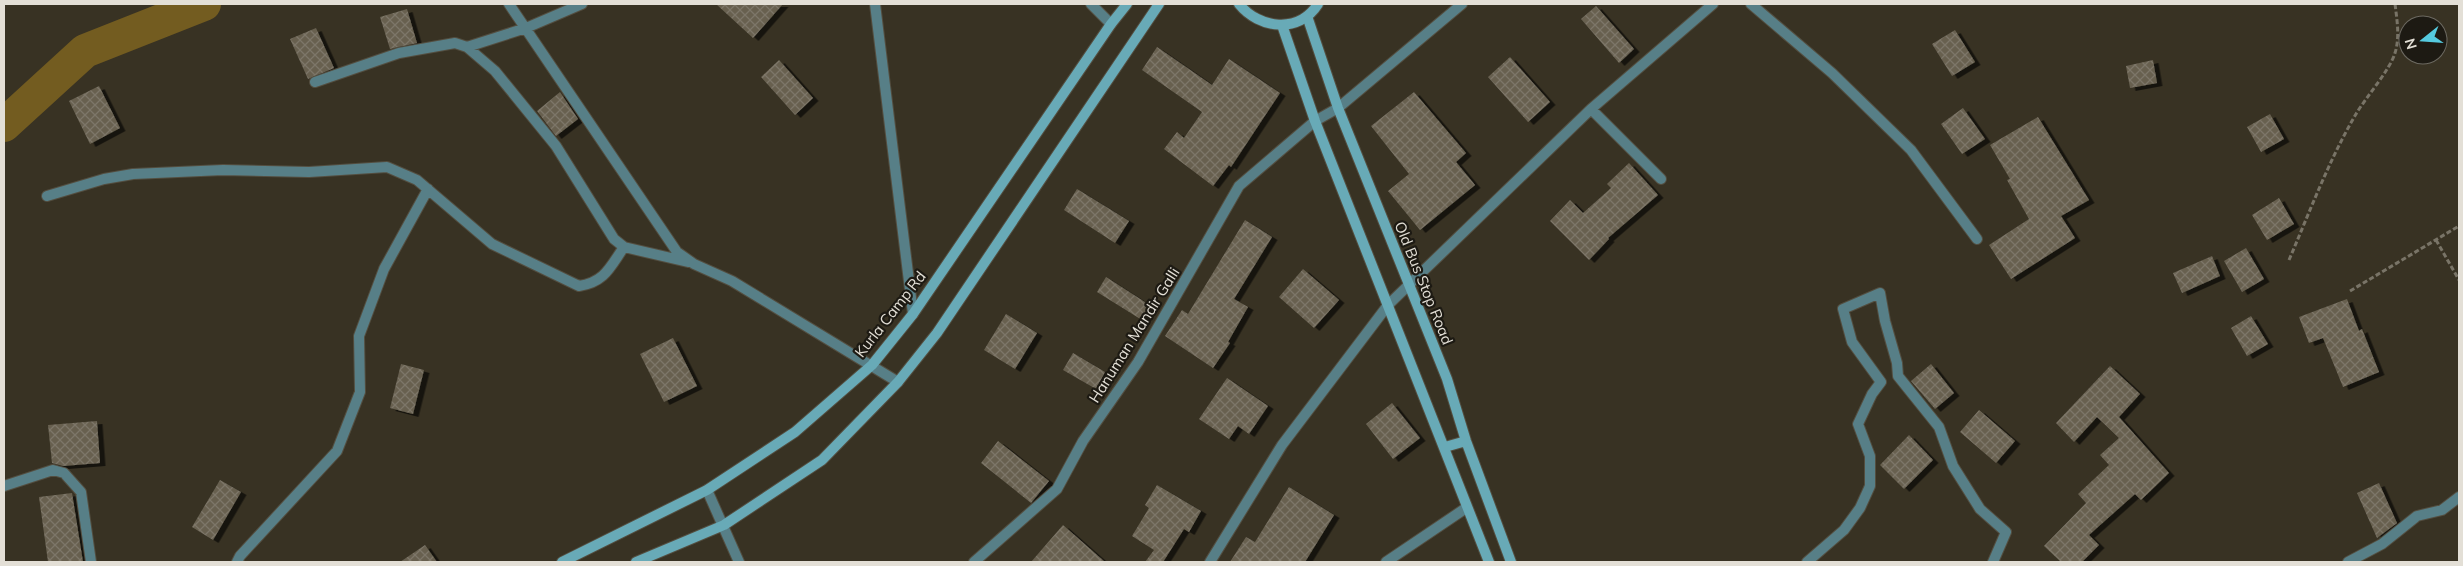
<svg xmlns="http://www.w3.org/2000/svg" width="2463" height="566" viewBox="0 0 2463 566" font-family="Mulish,sans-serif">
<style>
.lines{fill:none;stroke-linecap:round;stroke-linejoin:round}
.river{stroke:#735c20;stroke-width:34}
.building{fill:url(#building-cross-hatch);filter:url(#shadow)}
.street-casing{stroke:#534e40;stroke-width:12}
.secondary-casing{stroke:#534e40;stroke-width:12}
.path{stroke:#797467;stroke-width:3;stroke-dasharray:5 2.5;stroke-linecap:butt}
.street{stroke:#577f87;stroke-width:10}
.secondary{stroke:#68aab7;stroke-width:10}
.labels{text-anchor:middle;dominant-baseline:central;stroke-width:4.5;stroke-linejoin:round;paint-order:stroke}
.street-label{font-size:15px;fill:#e3dfd6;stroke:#1d1a13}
</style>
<defs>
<pattern id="building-cross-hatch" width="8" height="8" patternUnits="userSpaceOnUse" patternTransform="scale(1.25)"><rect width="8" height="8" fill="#676050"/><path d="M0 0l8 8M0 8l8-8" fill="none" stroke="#7d7668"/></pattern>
<filter id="shadow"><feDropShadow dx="5.5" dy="3" stdDeviation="0" flood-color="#0009"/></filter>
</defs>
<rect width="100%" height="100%" fill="#383223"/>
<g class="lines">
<path class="river" d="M4 125 85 51 204 4"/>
</g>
<path class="building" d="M716 4H783L753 38Z
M1596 6 1634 49 1619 63 1581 19Z
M407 9 417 43 390 49 380 17Z
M316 28 334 68 308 79 290 39Z
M1955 30 1975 62 1952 76 1932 44Z
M1157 47 1212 85 1229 59 1280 93 1231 167 1229 165 1213 186 1164 149 1177 132 1184 138 1202 112 1142 70Z
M1510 57 1550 102 1528 122 1488 77Z
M779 60 813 98 795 115 761 77Z
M2153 60 2157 83 2130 88 2126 66Z
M99 86 120 128 90 144 69 101Z
M560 92 578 119 556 136 537 111Z
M1414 92 1466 153 1456 162 1475 185 1420 230 1388 191 1409 174 1371 126Z
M1963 108 1985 139 1962 154 1941 124Z
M2270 114 2284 139 2261 152 2247 127Z
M2038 117 2089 200 2061 216 2075 238 2011 279 1989 245 2029 219 2007 180 2010 179 1990 145Z
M1629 163 1658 195 1608 238 1609 239 1589 260 1550 221 1570 200 1583 213 1611 188 1607 184Z
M1077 189 1129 221 1115 243 1064 210Z
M2279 198 2294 224 2267 240 2252 215Z
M1245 220 1272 237 1234 299 1248 307 1228 342 1230 343 1213 368 1165 336 1182 310 1188 314Z
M2246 248 2264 279 2242 292 2224 261Z
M2212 256 2220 276 2182 293 2173 273Z
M1303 269 1339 300 1314 328 1279 297Z
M1106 277 1151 306 1142 320 1097 292Z
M2347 299 2359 331 2362 329 2379 372 2343 387 2323 338 2309 343 2299 317Z
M1006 314 1037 333 1015 369 984 350Z
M2251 316 2268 344 2247 356 2231 328Z
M673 338 697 386 664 402 640 354Z
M1073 353 1105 372 1096 389 1063 370Z
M401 364 424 370 413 414 390 408Z
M1931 364 1954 393 1935 409 1911 381Z
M2110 366 2140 394 2119 417 2169 473 2141 500 2135 494 2089 535 2099 545 2082 562H2061L2044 546 2086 503 2078 494 2109 465 2100 455 2119 438 2097 417 2074 442 2056 423Z
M1227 378 1268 406 1249 434 1238 426 1229 439 1199 419Z
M1392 403 1420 438 1393 459 1366 424Z
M1979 410 2015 441 1996 463 1960 432Z
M97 421 100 463 63 466 52 463 48 425Z
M1909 435 1933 460 1904 489 1880 465Z
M998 441 1049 481 1031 503 981 463Z
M220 480 241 492 213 540 192 527Z
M2379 483 2397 523 2377 538 2357 493Z
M1157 485 1201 511 1189 532 1184 529 1163 562H1145L1154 550 1132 536 1149 508 1145 505Z
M1289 487 1334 515 1305 562H1230L1246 537 1255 542Z
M72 493 83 562H48L39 497Z
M1063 525 1105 562H1031Z
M425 545 437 562H400Z"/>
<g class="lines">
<defs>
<path id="street" d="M509 4 677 252 694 264 732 281 898 382
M875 4 913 314
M1091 4 1111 24
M1751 4 1832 73 1911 150 1977 239
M467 47 526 28 582 4
M315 82 399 53 455 43 467 47 495 71 556 146 614 239 624 247 688 262
M1591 109 1661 179
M47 196 104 179 133 174 223 170 309 172 387 167 417 180 492 244 579 286C605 282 610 267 624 247
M4 486 53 470 64 473 81 492 91 562
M707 490 739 562
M237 562 240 556 337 451 360 392 359 336 384 269 428 189
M974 562 1057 489 1083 441 1138 362 1239 186 1315 121 1338 108 1462 4
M1210 562 1282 445 1388 305 1591 109 1713 4
M1386 562 1466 508
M1807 562 1844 530 1860 508 1870 486V456L1858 424 1872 394 1881 382 1852 342 1843 309 1880 293 1885 321 1897 363 1898 376 1939 427 1953 466 1980 509 2006 532 1993 562
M2348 562 2382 544 2417 516 2442 510 2459 497"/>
<path id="secondary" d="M1239 4C1259 29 1299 34 1318 4
M1307 16 1338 108 1447 379 1466 441 1511 562
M1282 25 1315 121 1489 562
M1445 447 1466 441
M562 562 707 490 795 432 872 365 913 314 1111 24 1127 4
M636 562 724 525 822 460 898 382 937 333 1159 4"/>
</defs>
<use href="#street" class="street-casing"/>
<use href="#secondary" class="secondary-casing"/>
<path class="path" d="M2436 240 2459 280
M2289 260C2310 211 2329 160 2356 114 2366 97 2390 70 2395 53 2400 37 2397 20 2395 4
M2350 291 2459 226"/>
<use href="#street" class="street"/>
<use href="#secondary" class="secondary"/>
</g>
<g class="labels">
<g class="street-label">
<text transform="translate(1424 283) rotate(68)">Old Bus Stop Road</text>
<text transform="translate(890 314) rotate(-52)">Kurla Camp Rd</text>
<text transform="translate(1134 335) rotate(-58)">Hanuman Mandir Galli</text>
</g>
</g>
<rect width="2463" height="566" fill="none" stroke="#e3dfd6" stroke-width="10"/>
<g transform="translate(2423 40) rotate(253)"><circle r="24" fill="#1d1a13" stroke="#6c6961"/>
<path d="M0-4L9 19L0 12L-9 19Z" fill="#55cadf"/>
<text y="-8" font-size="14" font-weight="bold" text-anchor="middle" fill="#e3dfd6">N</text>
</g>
</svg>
